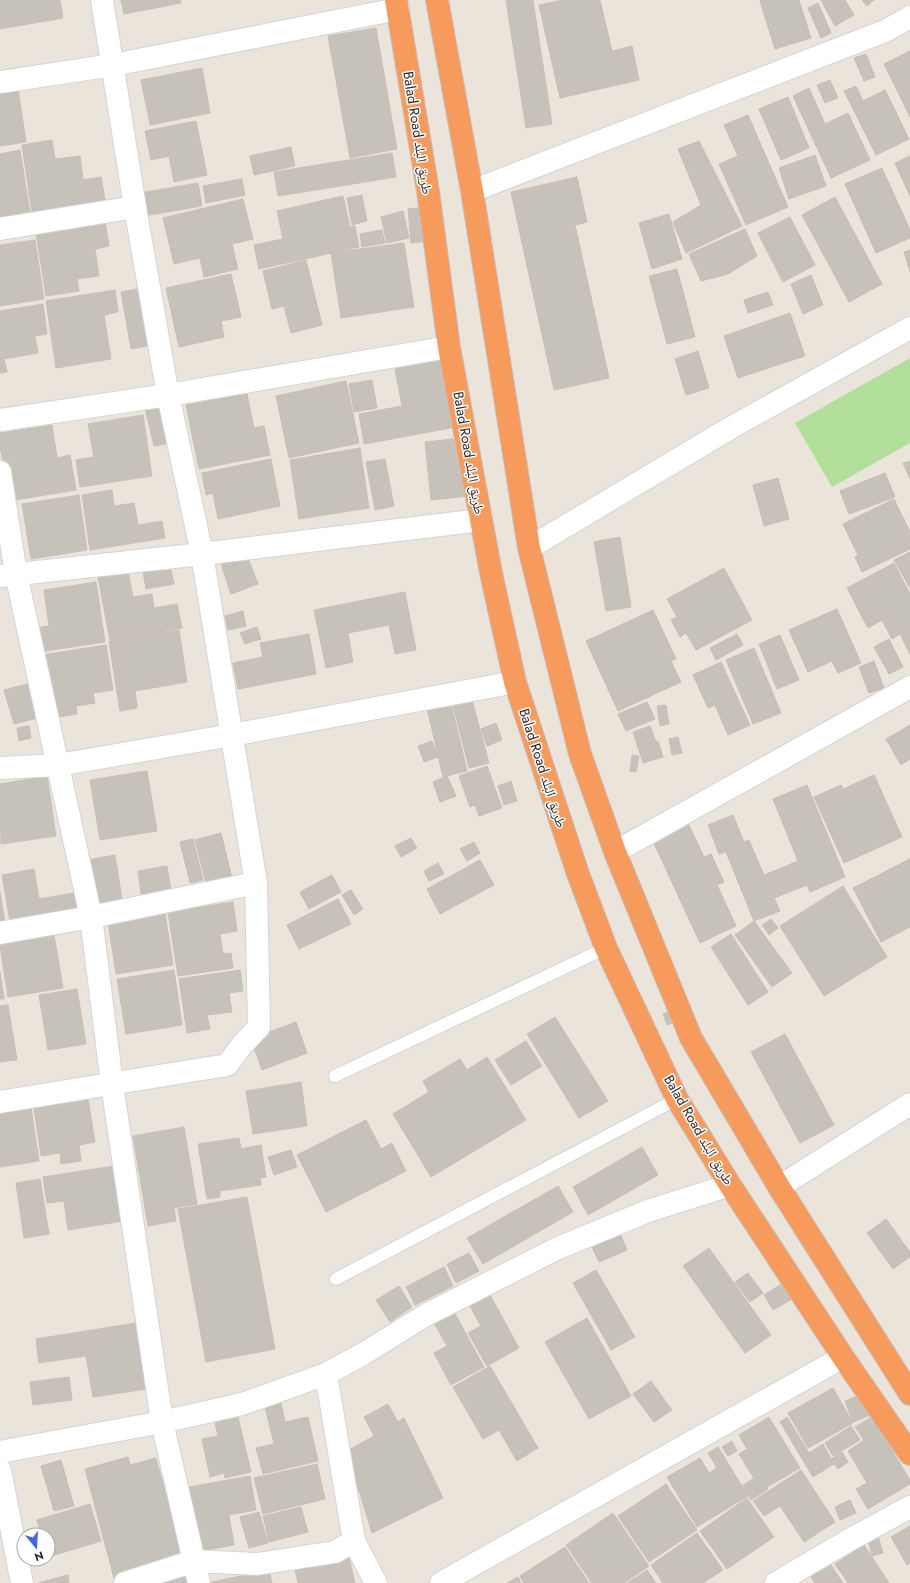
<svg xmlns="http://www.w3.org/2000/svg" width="910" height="1583" viewBox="0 0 910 1583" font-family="Jost,'Noto Naskh Arabic',sans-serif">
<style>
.green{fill:#b2df9a}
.building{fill:#c6c2ba;stroke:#c6bfb5}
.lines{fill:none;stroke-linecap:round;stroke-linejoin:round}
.lane-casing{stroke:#d0d4e1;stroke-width:14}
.street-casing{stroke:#d0d4e1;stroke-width:24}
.highway-casing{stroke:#c3c3c3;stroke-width:24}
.lane{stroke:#fff;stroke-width:12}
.street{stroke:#fff;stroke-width:22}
.highway{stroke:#f69b5b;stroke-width:22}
.labels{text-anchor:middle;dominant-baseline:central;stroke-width:3;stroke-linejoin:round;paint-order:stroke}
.street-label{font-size:14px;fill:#292929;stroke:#fff}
</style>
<rect width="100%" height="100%" fill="#eae4db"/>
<path class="green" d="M910 358V443L832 487 795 423Z"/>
<path class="building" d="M0 0H60L63 18 0 29Z
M121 0H180L181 3 124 14Z
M506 0H533L552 124 526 128Z
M563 0H600L612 51 632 46 639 80 560 98 539 5Z
M762 0H799L811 38 775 49 760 1Z
M821 0H845L854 15 835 26Z
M862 0H874L867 6Z
M818 3 831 33 821 38 808 8Z
M376 28 397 149 350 158 328 36Z
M910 51V117L884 64Z
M866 54 875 77 864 81 854 58Z
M202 68 210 113 150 125 141 80Z
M830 80 838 98 825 103 817 85Z
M17 82 26 142 0 146V85Z
M856 86 863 101 885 90 909 139 876 155 844 91Z
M809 88 825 124 848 113 870 160 831 178 793 96Z
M788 97 809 148 781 160 759 109Z
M748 115 788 207 746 225 719 164 738 156 724 125Z
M196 121 207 175 174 182 169 156 151 160 145 131Z
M52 140 55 159 80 156 83 180 101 177 105 200 32 212 22 145Z
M699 141 742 226 686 253 673 222 701 205 678 149Z
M291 147 295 166 254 175 250 156Z
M20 150 30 213 0 217V154Z
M392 153 396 177 278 196 274 172Z
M815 155 826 186 789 199 779 168Z
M910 156V196L895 163Z
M882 168 910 230V238L876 253 845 184Z
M577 177 587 222 575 225 609 378 554 390 511 192Z
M242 179 245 195 206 203 203 186Z
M198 183 202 206 144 216 140 193Z
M362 195 367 221 352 225 347 198Z
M343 196 350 227 355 226 359 247 259 269 254 245 283 239 277 211Z
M835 197 882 284 849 302 802 215Z
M243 199 253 239 232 244 238 269 204 277 200 258 174 264 163 218Z
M426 207 429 241 411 243 408 209Z
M403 211 409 238 387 243 381 217Z
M669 214 682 259 652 269 639 223Z
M790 217 815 265 783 282 758 233Z
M105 222 109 246 95 249 99 276 77 279 79 291 46 296 36 233Z
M745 229 757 256 728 274 701 281 689 254Z
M382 230 385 243 362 247 360 234Z
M35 240 44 299 0 306V245Z
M404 243 414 307 341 318 331 253Z
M910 250V272L904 252Z
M306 260 322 325 291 333 284 306 272 309 263 271Z
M677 269 695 337 667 344 649 276Z
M231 274 241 317 221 321 224 337 179 347 166 288Z
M811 275 823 305 803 314 791 284Z
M142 288 152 345 131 349 121 292Z
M115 290 118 312 104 315 111 359 56 368 46 301Z
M768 292 773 305 748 313 744 300Z
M43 304 47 334 35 336 38 353 4 359 7 372 0 373V311Z
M790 313 805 356 738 378 724 336Z
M698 351 709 388 686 395 675 359Z
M443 360 456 427 364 444 359 414 402 406 395 369Z
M372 380 377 408 354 412 349 384Z
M346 381 359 443 289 458 276 396Z
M247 394 254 428 264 426 270 455 199 469 186 405Z
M163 401 172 443 154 446 144 404Z
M143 415 152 476 80 487 76 460 94 457 88 424Z
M52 425 57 458 70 455 76 490 9 501 0 445V433Z
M463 438 469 496 431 500 425 442Z
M360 448 369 508 299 519 290 460Z
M271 459 280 506 218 519 213 493 206 495 202 473Z
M385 459 394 506 375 510 366 462Z
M910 461V479L903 463Z
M885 473 895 497 849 514 840 491Z
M778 478 789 519 764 526 753 485Z
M112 490 114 506 134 503 138 525 162 521 165 538 90 550 82 495Z
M79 495 87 550 31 559 22 504Z
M894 499 910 532V549L862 572 855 557 858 555 843 524Z
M620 537 631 607 606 611 594 542Z
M910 552V588L894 560Z
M247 555 258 584 231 594 221 564Z
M894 563 910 594V654L900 634 892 639 882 620 868 628 847 588Z
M170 566 174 584 146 589 143 571Z
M724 568 752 620 696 650 686 633 680 637 671 620 677 617 667 599Z
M128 571 133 597 152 594 154 608 177 604 182 628 110 641 98 577Z
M96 582 105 642 38 652 35 628 49 626 44 590Z
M405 592 416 650 395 654 389 625 348 633 353 662 326 668 314 610Z
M837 609 861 663 838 673 832 661 808 672 789 630Z
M653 610 676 659 671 661 681 682 618 711 586 641Z
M243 611 246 626 228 630 225 616Z
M257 627 261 639 245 644 240 633Z
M179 630 187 682 135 691 137 708 120 711 109 642Z
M309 634 316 674 238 689 233 663 263 657 260 643Z
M737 634 743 645 716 660 710 648Z
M780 635 799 680 777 689 759 644Z
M889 639 903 667 889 674 874 647Z
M106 645 113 690 93 693 95 703 76 706 77 714 52 718 43 655Z
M754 648 781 713 753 724 726 660Z
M874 661 884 688 869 693 859 667Z
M721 662 750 725 728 735 715 705 708 708 693 675Z
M28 684 38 718 14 724 4 690Z
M472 700 489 763 469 768 453 705Z
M647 702 655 719 626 731 618 714Z
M451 703 467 771 443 777 427 708Z
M666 705 669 724 660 726 657 706Z
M496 723 502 740 487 746 481 729Z
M910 725V759L901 765 886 739Z
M29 726 31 738 19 741 17 728Z
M650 726 656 742 658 741 663 757 643 763 633 732Z
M678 737 682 753 672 755 669 739Z
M432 741 438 757 424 762 418 746Z
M632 755 639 756 636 772 630 771Z
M487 766 502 808 479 816 475 805 470 807 459 776Z
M147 771 157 831 100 840 90 780Z
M874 775 902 837 844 863 814 797 841 785 843 789Z
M47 776 56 836 1 844 0 784Z
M447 776 456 796 440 802 433 782Z
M511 781 517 801 504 805 498 786Z
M807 785 845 877 810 892 807 885 774 898 780 911 754 921 726 852 719 854 708 825 733 815 744 842 749 840 764 875 798 861 773 799Z
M688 823 704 857 711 854 724 882 717 885 736 926 700 943 652 839Z
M221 833 232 878 206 884 195 840Z
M411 838 417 848 401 857 395 846Z
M193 839 203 880 190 883 180 842Z
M474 842 480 853 467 861 460 849Z
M115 855 123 906 96 910 88 860Z
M910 859V927L881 942 853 888Z
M480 860 494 885 440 914 427 889Z
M438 863 444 874 429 881 424 871Z
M167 866 172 896 142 900 138 871Z
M34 869 39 899 74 893 78 917 11 928 2 875Z
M332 875 341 892 309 909 300 892Z
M843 886 887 957 824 996 780 926Z
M351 890 363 909 354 915 342 895Z
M0 891 6 929 0 930Z
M338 899 351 924 299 949 287 925Z
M233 902 237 931 220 934 223 954 231 953 233 968 178 976 168 912Z
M164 906 173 965 116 974 107 915Z
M771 919 778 928 769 935 762 925Z
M754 921 792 973 772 987 735 935Z
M53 929 63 988 8 997 0 946V937Z
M731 934 768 992 748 1005 711 947Z
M174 970 182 1025 126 1034 117 979Z
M240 970 243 991 229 993 232 1012 207 1015 210 1029 187 1033 179 979Z
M0 972 4 999H0Z
M77 989 86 1044 48 1050 39 995Z
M8 1005 17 1060 0 1062V1006Z
M669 1012 672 1023 667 1025 663 1014Z
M555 1017 608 1101 579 1118 527 1034Z
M296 1022 307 1053 262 1070 251 1039Z
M785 1034 834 1125 800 1143 751 1052Z
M526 1041 542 1066 511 1085 495 1060Z
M487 1057 526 1120 431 1177 393 1114 429 1092 423 1081 460 1059 467 1070Z
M301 1082 307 1126 253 1134 246 1091Z
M88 1099 95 1142 79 1145 81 1161 61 1164 60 1153 41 1156 34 1108Z
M30 1101 39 1161 0 1167V1106Z
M366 1120 381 1149 392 1143 406 1171 326 1212 297 1155Z
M184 1127 197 1204 174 1208 176 1221 148 1226 133 1136Z
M239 1138 241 1149 261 1145 266 1177 260 1178 261 1185 220 1191V1197L207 1199 198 1144Z
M642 1147 658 1175 588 1215 573 1187Z
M291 1150 297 1167 274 1175 268 1157Z
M114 1166 123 1221 68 1230 64 1201 47 1203 43 1177Z
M40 1179 49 1234 24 1238 16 1183Z
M558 1186 573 1212 483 1264 467 1238Z
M247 1197 275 1349 206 1362 178 1209Z
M886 1219 910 1252V1257L893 1269 867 1233Z
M618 1228 627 1250 599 1262 589 1241Z
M709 1248 771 1335 745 1353 683 1266Z
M469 1253 479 1271 456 1283 447 1264Z
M444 1267 453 1286 415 1305 406 1287Z
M596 1270 635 1337 611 1350 573 1283Z
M748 1273 763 1293 750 1302 735 1282Z
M791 1278 801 1294 773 1310 764 1295Z
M399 1286 412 1307 390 1322 376 1300Z
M489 1293 519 1348 487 1366 468 1333 481 1326 469 1304Z
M454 1312 484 1367 451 1385 434 1353 447 1346 434 1323Z
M587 1318 631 1396 589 1419 545 1342Z
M136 1323 147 1389 93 1397 86 1356 39 1363 36 1339Z
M490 1366 538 1448 517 1461 499 1430 483 1439 453 1387Z
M69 1377 72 1400 33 1405 30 1382Z
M651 1381 672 1410 654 1422 633 1394Z
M833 1388 853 1423 808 1448 788 1413Z
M865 1393 873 1414 853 1422 845 1401Z
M281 1403 285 1422 308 1417 318 1461 263 1474 256 1448 274 1444 265 1407Z
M388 1404 398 1422 404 1418 443 1498 372 1533 347 1451 374 1436 364 1417Z
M236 1409 251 1472 225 1478 224 1473 210 1477 202 1439 218 1436 213 1415Z
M769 1417 800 1468 767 1487 768 1489 751 1500 743 1485 754 1478 739 1454 747 1449 739 1435Z
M787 1417 809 1453 823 1444 831 1459 842 1452 848 1462 838 1469 834 1464 813 1477 780 1422Z
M872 1417 910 1480V1484L868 1509 856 1489 867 1483 848 1451 864 1440 855 1427Z
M851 1426 860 1440 833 1456 825 1443Z
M732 1441 737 1451 728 1456 722 1447Z
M718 1447 748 1496 697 1527 667 1477 700 1458 709 1473 717 1468 708 1453Z
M128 1457 130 1465 156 1458 184 1559 114 1578 85 1469Z
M61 1460 74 1506 54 1511 41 1466Z
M317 1464 325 1499 263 1514 254 1478Z
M801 1470 835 1522 804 1542 780 1506 764 1516 753 1501Z
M250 1476 256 1510 229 1515 234 1545 195 1552 184 1488Z
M666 1484 697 1530 649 1562 618 1516Z
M747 1498 774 1537 727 1569 700 1531Z
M850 1500 856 1513 840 1520 835 1507Z
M90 1504 101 1541 48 1557V1535H41L37 1520Z
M301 1507 308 1532 269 1542 263 1516Z
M259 1512 268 1543 249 1548 240 1517Z
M613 1513 649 1566 624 1583H592L566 1545Z
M910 1526V1563L907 1565 891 1537Z
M697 1533 723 1570 703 1583H663L651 1565Z
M878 1536 883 1553 872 1556 868 1539Z
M864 1545 889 1583H848L835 1564Z
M565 1547 589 1583H524L520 1576Z
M348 1553 355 1583H298L294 1566Z
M828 1561 843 1583H815L809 1574Z
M185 1570 188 1583H136Z
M269 1570 272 1583H212V1582Z
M647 1570 656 1583H627Z
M68 1575 69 1583H38Z
M518 1577 521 1583H507Z"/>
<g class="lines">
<defs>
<path id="lane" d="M335 1076 606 948
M336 1279 677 1099"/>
<path id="street" d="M0 82 113 65 398 9
M472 191 885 31 910 17
M0 229 135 207
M0 420 168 395 449 347
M0 472 16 574 91 917 112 1084 162 1422 199 1583
M529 548 732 427 910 328
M0 576 202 554 481 520
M0 768 58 765 232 735 515 682
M615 852 910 687
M0 933 91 917 256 883
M0 1102 227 1065 242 1045 259 1027 256 883 202 554 168 395 135 207 102 0
M779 1187 910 1104
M326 1374 354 1541 376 1583
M0 1452 162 1422 242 1404 326 1374 363 1354 426 1315 556 1249 648 1211 730 1185
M0 1470 22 1583
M125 1583 194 1561 257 1564 335 1552 354 1541
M441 1583 843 1357
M776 1583 851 1539 910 1507"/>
<path id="highway" d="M396 0 428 191 449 347 491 573 515 682 577 871 606 948 677 1099 730 1185 843 1357 910 1454
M437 0 472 191 529 548 580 754 615 852 691 1038 779 1187 910 1394"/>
</defs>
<use href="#lane" class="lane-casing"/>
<use href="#street" class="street-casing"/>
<use href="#highway" class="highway-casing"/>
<use href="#lane" class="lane"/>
<use href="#street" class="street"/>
<use href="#highway" class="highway"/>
</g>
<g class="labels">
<g class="street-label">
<text transform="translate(418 133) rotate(81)">Balad Road طريق البلد</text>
<text transform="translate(469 453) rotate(80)">Balad Road طريق البلد</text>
<text transform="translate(543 768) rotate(72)">Balad Road طريق البلد</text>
<text transform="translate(699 1130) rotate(60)">Balad Road طريق البلد</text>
</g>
</g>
<g transform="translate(36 1547) rotate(162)"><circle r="19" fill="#ffffff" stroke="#a9a9a9"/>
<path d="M0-3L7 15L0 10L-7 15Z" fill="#4265f1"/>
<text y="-6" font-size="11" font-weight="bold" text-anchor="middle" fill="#292929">N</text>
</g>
</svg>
